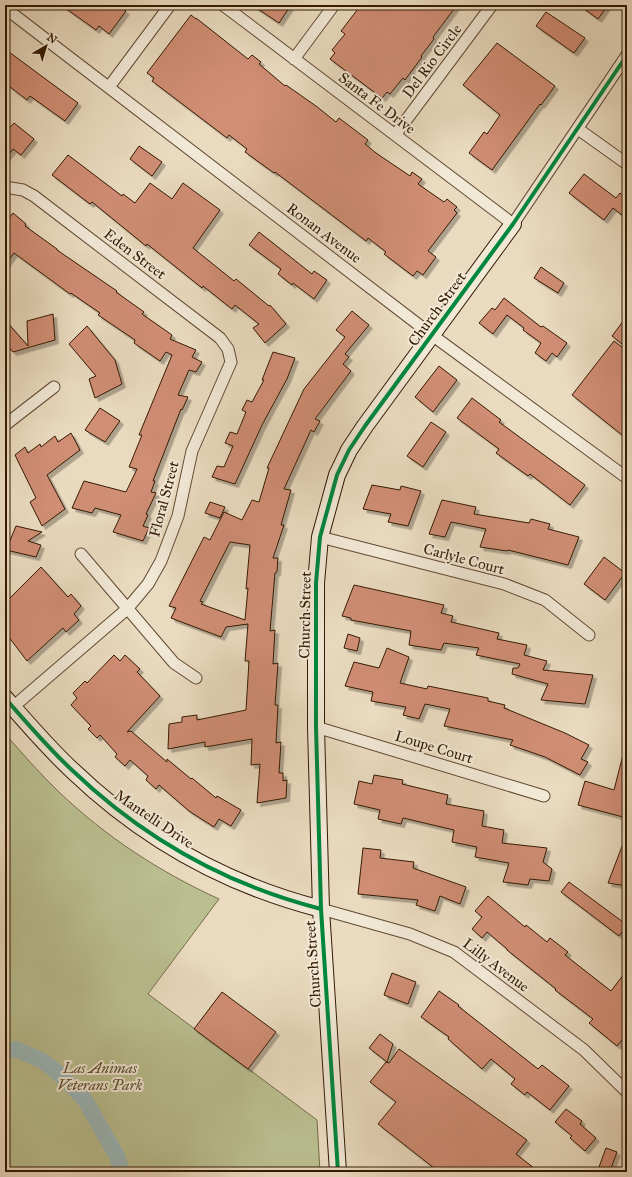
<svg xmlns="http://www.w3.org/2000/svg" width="632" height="1177" viewBox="0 0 632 1177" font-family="'IM FELL Great Primer',serif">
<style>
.green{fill:#babf90;stroke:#776c49}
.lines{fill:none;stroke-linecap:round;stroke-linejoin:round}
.canal{stroke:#9cb9bc;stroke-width:16}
.building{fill:#d08e74;stroke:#341a02;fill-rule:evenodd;filter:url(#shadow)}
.street-casing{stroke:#624a32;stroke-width:13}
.secondary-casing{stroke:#341a02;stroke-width:18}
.street{stroke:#f1e8d6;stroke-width:11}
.secondary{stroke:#f1e8d6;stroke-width:16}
.cycleway-casing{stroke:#f1e8d6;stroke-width:6}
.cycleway{stroke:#00873e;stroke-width:4}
.labels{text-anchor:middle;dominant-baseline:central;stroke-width:4;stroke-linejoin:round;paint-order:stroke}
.street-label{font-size:15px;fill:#341a02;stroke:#f1e8d6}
.park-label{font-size:15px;font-style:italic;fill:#5c4c2d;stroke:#f1e8d6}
</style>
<defs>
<filter id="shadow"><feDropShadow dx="3.5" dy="3.5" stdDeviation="0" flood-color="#0004"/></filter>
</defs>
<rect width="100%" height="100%" fill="#eadbc0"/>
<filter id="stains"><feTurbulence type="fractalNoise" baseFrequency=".005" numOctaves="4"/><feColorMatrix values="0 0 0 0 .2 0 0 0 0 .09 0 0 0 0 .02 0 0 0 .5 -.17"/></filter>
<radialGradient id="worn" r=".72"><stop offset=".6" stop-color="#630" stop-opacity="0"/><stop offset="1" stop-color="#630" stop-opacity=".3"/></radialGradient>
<path class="green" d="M5 734C23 754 40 774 59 792 106 837 160 872 219 899L148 994 317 1120 320 1172H5Z"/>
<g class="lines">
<path class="canal" d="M5 1051 16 1049 43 1061 64 1078 85 1100 117 1156 122 1172"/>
</g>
<path class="building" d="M61 5H117L126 11 109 34 99 26 96 30Z
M252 5H291L279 23Z
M361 5H457L433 37 434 39 421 56 422 57 405 80 403 78 390 94 387 92 382 98 330 59 335 53 332 50 345 34 341 31Z
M579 5H608L598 19Z
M546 12 585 38 574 53 536 26Z
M191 15 196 19V18L248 59 252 55 261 62 259 64 285 86 286 85 316 106 336 122 339 118 368 140 365 144 376 153 410 176 412 172 422 179 418 184 444 202 447 199 457 207 454 210 457 213 428 251 436 257 423 275 417 271 413 276 384 254 386 252 368 238 366 241 275 172 274 173 245 152 247 149 229 135 227 138 152 81 154 78 147 73Z
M497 43 555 86 541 105 540 104 492 170 469 153 484 132 487 134 500 115 463 85Z
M5 49 78 103 65 121 30 96 27 100 5 83Z
M14 123 34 139 21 155 13 149 5 159V133Z
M139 146 162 162 152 176 130 159Z
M68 155 122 196 123 194 135 203 150 183 172 199 183 183 220 210 193 248 234 281 236 279 269 306 270 305 286 324 265 343 253 328 259 324 235 305 232 309 203 286 202 288 147 244 146 246 92 202 90 204 52 175Z
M584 174 616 198 620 193 627 199V219L613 208 604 220 569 193Z
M13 213 26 224 25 226 57 249V250L117 291 116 292 144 312 142 314 172 335 170 339 196 350 192 357 202 362 196 372 189 370 178 395 188 397 182 410 181 409 153 481H155L151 492 156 493 146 514 148 515 143 526 149 528 143 541 113 532 121 515 95 508 92 513 72 508 84 481 126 492 137 469 129 467 142 435H139L172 355 166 352 160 361 134 343 135 340 98 315 100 313 71 293 70 294 14 253 5 265V223Z
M259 232 312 274 314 271 327 280 314 299 293 283 292 285 278 274 281 269 249 245Z
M541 267 564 283 558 293 534 278Z
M504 298 541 327 543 326 567 343 557 357 552 353 546 361 535 353 541 343 523 330 524 328 507 315 493 334 479 323 492 308 495 310Z
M352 311 369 325 345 354 349 357 343 364 351 371 315 419 320 421 314 432 311 430 284 489 291 490 281 525H284L273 558H278L277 572 275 573 270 631 275 630 273 664 278 663 275 705H278L276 743 281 742 279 773H283V781L287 780 286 798 257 803 260 764 251 765 252 739 205 747V742L168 749 169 724 182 722V717L197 715V720L246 710 249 661H245L248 624 226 627 221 637 171 618 176 608 169 606 204 537 210 540 224 512 242 520 252 500 259 502 269 468H267L304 389 345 337 336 330ZM230 542 250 545 246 589 248 588 245 620 201 604 203 602 200 601Z
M53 314 55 340 13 352 5 343V320L28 346 27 321Z
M627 316V348L612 336Z
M87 326 115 360 122 384 95 398 89 379 96 376 69 344Z
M614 341 627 351V428L622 435 572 395Z
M273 352 295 358 287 379 262 425 235 484 212 477 217 466 224 467 233 446 225 443 230 432 237 434 246 412 242 410 247 400 252 402 264 380H262Z
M439 366 457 380 433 412 415 397Z
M472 398 501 420 499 422 585 485 570 505 530 474 528 476 496 453 499 449 457 418Z
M100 408 120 421 105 442 85 430Z
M431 422 446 432 423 467 407 456Z
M71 433 80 450 47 475 65 509 42 526 30 502 36 498 15 455 25 447 28 453 40 444 41 447 55 436 58 442Z
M372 485 400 490 401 486 421 491 408 526 388 522 391 514 363 509Z
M442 500 476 507 474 514 529 523 531 519 550 524 548 529 579 537 568 565 508 550 507 551 480 547 486 529 451 522 445 537 429 534Z
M210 502 225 507 220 518 205 513Z
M16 526 42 532 28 541 41 545 36 557 6 550Z
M604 557 625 573 605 600 584 584Z
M41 567 68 597 71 594 81 606 74 614 79 620 66 632 63 628 27 661 5 632V603Z
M354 585 444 605 441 613 453 616 451 622 499 633 497 639 527 645 524 655 547 661 543 670 593 675 585 704 541 700 548 684 512 674 513 668H518L520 664 476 655 479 648 444 643 441 650 409 645 411 631 351 620V618L342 616Z
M348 634 360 638 357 651 344 648Z
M387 648 409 657 400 683 427 689 428 686 488 698V701L505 705 504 708 565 733 589 745 581 759 588 762 580 775 545 757 510 745 513 740 444 726 450 709 425 704 419 719 403 715 406 707 371 701 373 692 345 686 354 662 379 668Z
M114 655 120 661 125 655 140 669 137 672 160 696 127 732 131 731 167 762V759L191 779 192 778 216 798 217 796 241 810 231 826 219 819 214 827 189 811 159 785 156 789 146 780 148 776 130 760 125 766 115 757 117 754 100 735 97 738 88 729 91 726 71 705 77 698 73 693 85 681 87 683Z
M623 755 627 756V818L578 805 585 781 614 790Z
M374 775 403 780 402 784 448 795 446 804 484 811 482 826 504 830 502 843 547 848 543 862 552 869 549 881 530 879 528 885 503 882 509 863 475 857 477 847 452 842 454 830 403 818 401 824 378 819 380 810 354 804 359 781 372 784Z
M626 836H627V886L608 883Z
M363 848 381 850 380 858 414 862 413 868 466 887 460 904 440 896 435 911 416 905 418 900 358 894Z
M569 882 627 925 619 936 561 892Z
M488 896 525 927 526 925 547 942 550 938 568 952 565 955 611 991 627 970V1034L617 1046 589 1023 593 1019 555 990 556 989 507 950V949L487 932 482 938 472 929 482 917 475 911Z
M392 973 416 982 408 1004 384 995Z
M439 991 459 1005 458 1006 538 1069 542 1065 569 1086 550 1110 527 1092 525 1095 511 1084 515 1079 491 1059 482 1069 448 1039 449 1037 421 1017Z
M222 992 276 1032 248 1069 194 1029Z
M380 1034 393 1044 387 1062 369 1048Z
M399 1049 527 1140 516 1154 539 1172H439L378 1124 396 1102 370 1082 386 1062 389 1063Z
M566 1109 582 1121 580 1124 596 1138 585 1151 570 1138 572 1136 555 1122Z
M606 1148 617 1152 610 1171 599 1167Z"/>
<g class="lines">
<defs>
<path id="street" d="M223 5 513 224 627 55
M5 8 432 335 627 478
M294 59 334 5
M109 87 170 5
M578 129 627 164
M395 135 492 5
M5 187 23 190 34 196 220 338 228 349 231 362 192 451 178 516 161 561 148 584 127 609 13 707
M5 425 54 387
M320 537 504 584 545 600 589 635
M81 554 174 663 196 678
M316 727 544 796
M321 909 410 934 454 952 584 1050 627 1092"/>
<path id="secondary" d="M5 698C27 723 49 749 73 771 143 838 227 885 321 909
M338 1172 321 909 316 727V583L320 537 337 475 349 450 365 426 513 224"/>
</defs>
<use href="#street" class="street-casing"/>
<use href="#secondary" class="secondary-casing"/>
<use href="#street" class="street"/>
<use href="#secondary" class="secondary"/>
<defs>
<path id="cycleway" d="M5 698C27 723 49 749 73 771 143 838 227 885 321 909
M338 1172 321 909 316 727V583L320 537 337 475 349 450 365 426 513 224 627 55"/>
</defs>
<use href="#cycleway" class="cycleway-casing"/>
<use href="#cycleway" class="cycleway"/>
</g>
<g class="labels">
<g class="street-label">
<text transform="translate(432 61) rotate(-53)">Del Rio Circle</text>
<text transform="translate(377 103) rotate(37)">Santa Fe Drive</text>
<text transform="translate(324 233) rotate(37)">Ronan Avenue</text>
<text transform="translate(135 254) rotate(37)">Eden Street</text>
<text transform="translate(437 309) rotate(-54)">Church Street</text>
<text transform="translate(164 499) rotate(-75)">Floral Street</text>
<text transform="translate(464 559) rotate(15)">Carlyle Court</text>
<text transform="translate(305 615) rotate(-89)">Church Street</text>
<text transform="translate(434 747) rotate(17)">Loupe Court</text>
<text transform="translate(154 819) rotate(34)">Mantelli Drive</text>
<text transform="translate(313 964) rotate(-94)">Church Street</text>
<text transform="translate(496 965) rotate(37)">Lilly Avenue</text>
</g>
<g class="park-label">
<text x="100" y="1068">Las Animas<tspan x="100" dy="17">Veterans Park</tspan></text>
</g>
</g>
<rect width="632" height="1177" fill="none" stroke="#eadbc0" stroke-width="20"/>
<rect x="6" y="6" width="620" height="1165" fill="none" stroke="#341a02" stroke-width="2"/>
<rect x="10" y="10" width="612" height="1157" fill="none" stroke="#341a02"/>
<g transform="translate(46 46) rotate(38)" stroke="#f1e8d6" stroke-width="3" paint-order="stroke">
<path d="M0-3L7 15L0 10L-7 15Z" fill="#341a02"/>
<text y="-6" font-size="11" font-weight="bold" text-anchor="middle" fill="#341a02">N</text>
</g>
<rect width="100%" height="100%" filter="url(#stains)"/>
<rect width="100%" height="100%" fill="url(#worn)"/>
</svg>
